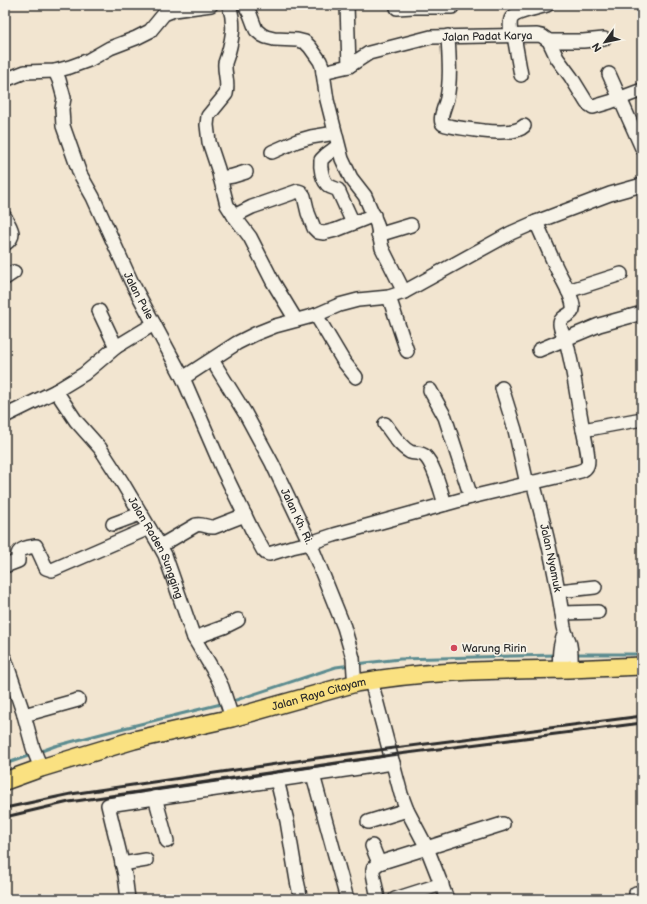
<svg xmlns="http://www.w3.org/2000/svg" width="647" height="904" viewBox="0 0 647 904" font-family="'Balsamiq Sans',sans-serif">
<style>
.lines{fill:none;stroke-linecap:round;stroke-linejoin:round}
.stream{stroke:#5c8c90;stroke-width:3}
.minor-casing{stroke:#2b2b2b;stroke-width:16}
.major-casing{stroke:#2b2b2b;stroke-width:20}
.minor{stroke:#f7f3e8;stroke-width:13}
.major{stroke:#fae181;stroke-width:17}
.rail{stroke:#2b2b2b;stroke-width:3}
.poi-dot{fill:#d1495b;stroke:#f7f3e8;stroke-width:1.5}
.labels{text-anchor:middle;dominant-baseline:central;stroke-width:3.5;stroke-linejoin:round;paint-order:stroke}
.street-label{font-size:11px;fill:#2b2b2b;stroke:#f7f3e8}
.poi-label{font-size:11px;fill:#2b2b2b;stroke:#f7f3e8;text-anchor:start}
</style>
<rect width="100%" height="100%" fill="#f2e5d0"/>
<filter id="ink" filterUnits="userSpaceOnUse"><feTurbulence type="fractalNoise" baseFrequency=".025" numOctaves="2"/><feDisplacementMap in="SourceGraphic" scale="8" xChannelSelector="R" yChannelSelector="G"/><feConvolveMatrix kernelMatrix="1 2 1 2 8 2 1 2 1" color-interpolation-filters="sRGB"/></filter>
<g filter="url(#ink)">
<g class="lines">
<path class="stream" d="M574 654H642
M356 664 400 659 556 655
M230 702 336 667 351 665
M39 752 55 746 120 729 225 703
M5 764 31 755"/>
<defs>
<g id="minor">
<path d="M229 5C235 23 233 36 228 54 227 57 226 60 225 63 224 73 229 83 226 94L208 116 207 125 209 142 218 169 227 205 234 216 250 237 273 282 296 320"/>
<path d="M245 5 250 14 256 30 262 35 266 37 274 39 297 40 305 42 310 47 320 61 322 66 327 100 342 159 351 178 365 196 377 224 382 248 404 292"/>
<path d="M347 5 349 66"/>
<path d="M397 5V8L413 7H452"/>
<path d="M448 36C449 57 451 78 447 98 446 104 438 120 443 124 448 127 476 130 483 131 494 132 516 134 524 126"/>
<path d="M511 36C511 31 509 24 511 19 515 11 539 8 547 5"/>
<path d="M514 36 521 75"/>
<path d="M549 41H583L604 39"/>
<path id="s1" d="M55 71 59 80 64 98 62 109 63 126 80 174 93 197 131 281 183 378 223 470 252 530 263 550 266 553 269 554 292 547 310 543 334 535 471 497 577 472C581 471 585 470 587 466 591 461 582 427 581 419 577 397 574 374 569 353 568 348 567 343 565 338 563 334 560 329 560 324 560 315 575 316 573 306 572 294 561 278 556 267 549 252 543 237 536 222"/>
<path id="s2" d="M323 72 349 66 369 53 431 37 537 35 542 36 549 41 557 58 571 77 587 103 593 107 610 102 642 90"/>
<path d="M609 74 642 148"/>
<path d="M5 80 25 72 55 71 70 67 89 60 110 48 136 38 150 31 164 14 174 10 211 5"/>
<path d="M338 146 326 155 321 160C320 168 322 181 329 186 332 188 335 188 338 190L353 223"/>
<path d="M272 152 297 141 311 137 335 133"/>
<path d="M220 178 233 176 246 172"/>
<path d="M234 216 252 207 298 191 301 192 304 196 308 213 314 228 318 232 324 233 336 230 374 215"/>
<path d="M5 217C10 228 18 235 5 244"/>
<path d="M378 235 411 225"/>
<path d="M5 278 14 272"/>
<path d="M568 291 621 274"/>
<path d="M389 297 407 351"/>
<path d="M99 311 116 347"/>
<path d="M316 315 344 362 356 377"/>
<path d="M539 350 599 325 642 313"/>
<path id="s3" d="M212 360 245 413 272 463 310 543 344 627 353 658 354 674 356 683"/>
<path d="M183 378 237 343 255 334 275 326 316 315 339 305 358 300 389 297 404 292 511 233 536 222 610 194 642 185"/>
<path d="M502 388 515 430 527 484"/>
<path d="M430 390 445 417 471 497"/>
<path id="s4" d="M56 391 76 421 100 448 122 482 160 546 165 555 194 638 216 675 222 687 232 718"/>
<path d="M5 416 56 391 84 374 116 347 154 324"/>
<path d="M385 424C392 433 399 446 410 452 415 454 421 452 425 456 434 464 441 492 445 504"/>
<path d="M583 430 642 419"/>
<path id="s5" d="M533 482C546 530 557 578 564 627 565 633 567 636 569 641 572 650 571 660 571 669"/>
<path d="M113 524 140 514"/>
<path d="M160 546 196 525C202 523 208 528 214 527L245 515"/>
<path d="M5 566 18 561C18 560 18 555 18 554 20 548 30 547 36 546L42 559 46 568 52 570 149 528"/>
<path d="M559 591 595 587"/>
<path d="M562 613 598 612"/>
<path d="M194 638 224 627 238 620"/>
<path d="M5 659 24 715"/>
<path d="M560 669C559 656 559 645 565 633"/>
<path d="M371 681 401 794 407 810 427 848 447 899"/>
<path d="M41 768 33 748 24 715 78 700"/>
<path d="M313 775 347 899"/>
<path d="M277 780 287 821 297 881 299 890 300 899"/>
<path d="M155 797 167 841"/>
<path d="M368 822 407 810"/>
<path d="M372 846 379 863"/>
<path d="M122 864 146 860"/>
<path d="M636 893 638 899"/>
<path d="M128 899 125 875 108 805 393 763"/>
<path d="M378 899 373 873V868L379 863 503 824"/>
<path d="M395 899 442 884"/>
</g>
<g id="major">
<path id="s6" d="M5 781 41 768 134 740 232 718 356 683C426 670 498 670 569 669 593 668 618 667 642 666"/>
</g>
</defs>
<use href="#minor" class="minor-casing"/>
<use href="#major" class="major-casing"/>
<use href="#minor" class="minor"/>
<use href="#major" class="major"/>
<path class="rail" d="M5 808 71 794 317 758 642 716
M5 817 69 802 391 755 642 723"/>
</g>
</g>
<circle class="poi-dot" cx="454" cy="648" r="4"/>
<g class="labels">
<g class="street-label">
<text stroke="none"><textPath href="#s2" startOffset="171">Jalan Padat Karya</textPath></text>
<text stroke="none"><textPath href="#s1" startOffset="243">Jalan Pule</textPath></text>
<text stroke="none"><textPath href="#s3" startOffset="178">Jalan Kh. Ri.</textPath></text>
<text stroke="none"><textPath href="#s4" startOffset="187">Jalan Raden Sungging</textPath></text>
<text stroke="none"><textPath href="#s5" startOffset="78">Jalan Nyamuk</textPath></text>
<text stroke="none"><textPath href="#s6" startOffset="326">Jalan Raya Citayam</textPath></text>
</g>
<g class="poi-label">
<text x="462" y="648">Warung Ririn</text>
</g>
</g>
<rect width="647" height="904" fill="none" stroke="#f7f3e8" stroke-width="20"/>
<rect x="10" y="10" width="627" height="884" fill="none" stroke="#2b2b2b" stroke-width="1.5" filter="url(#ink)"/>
<g transform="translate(605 42) rotate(237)" stroke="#f7f3e8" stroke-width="3" paint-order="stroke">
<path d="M0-3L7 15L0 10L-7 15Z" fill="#2b2b2b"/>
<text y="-6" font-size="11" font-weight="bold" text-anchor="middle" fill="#2b2b2b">N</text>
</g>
</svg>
